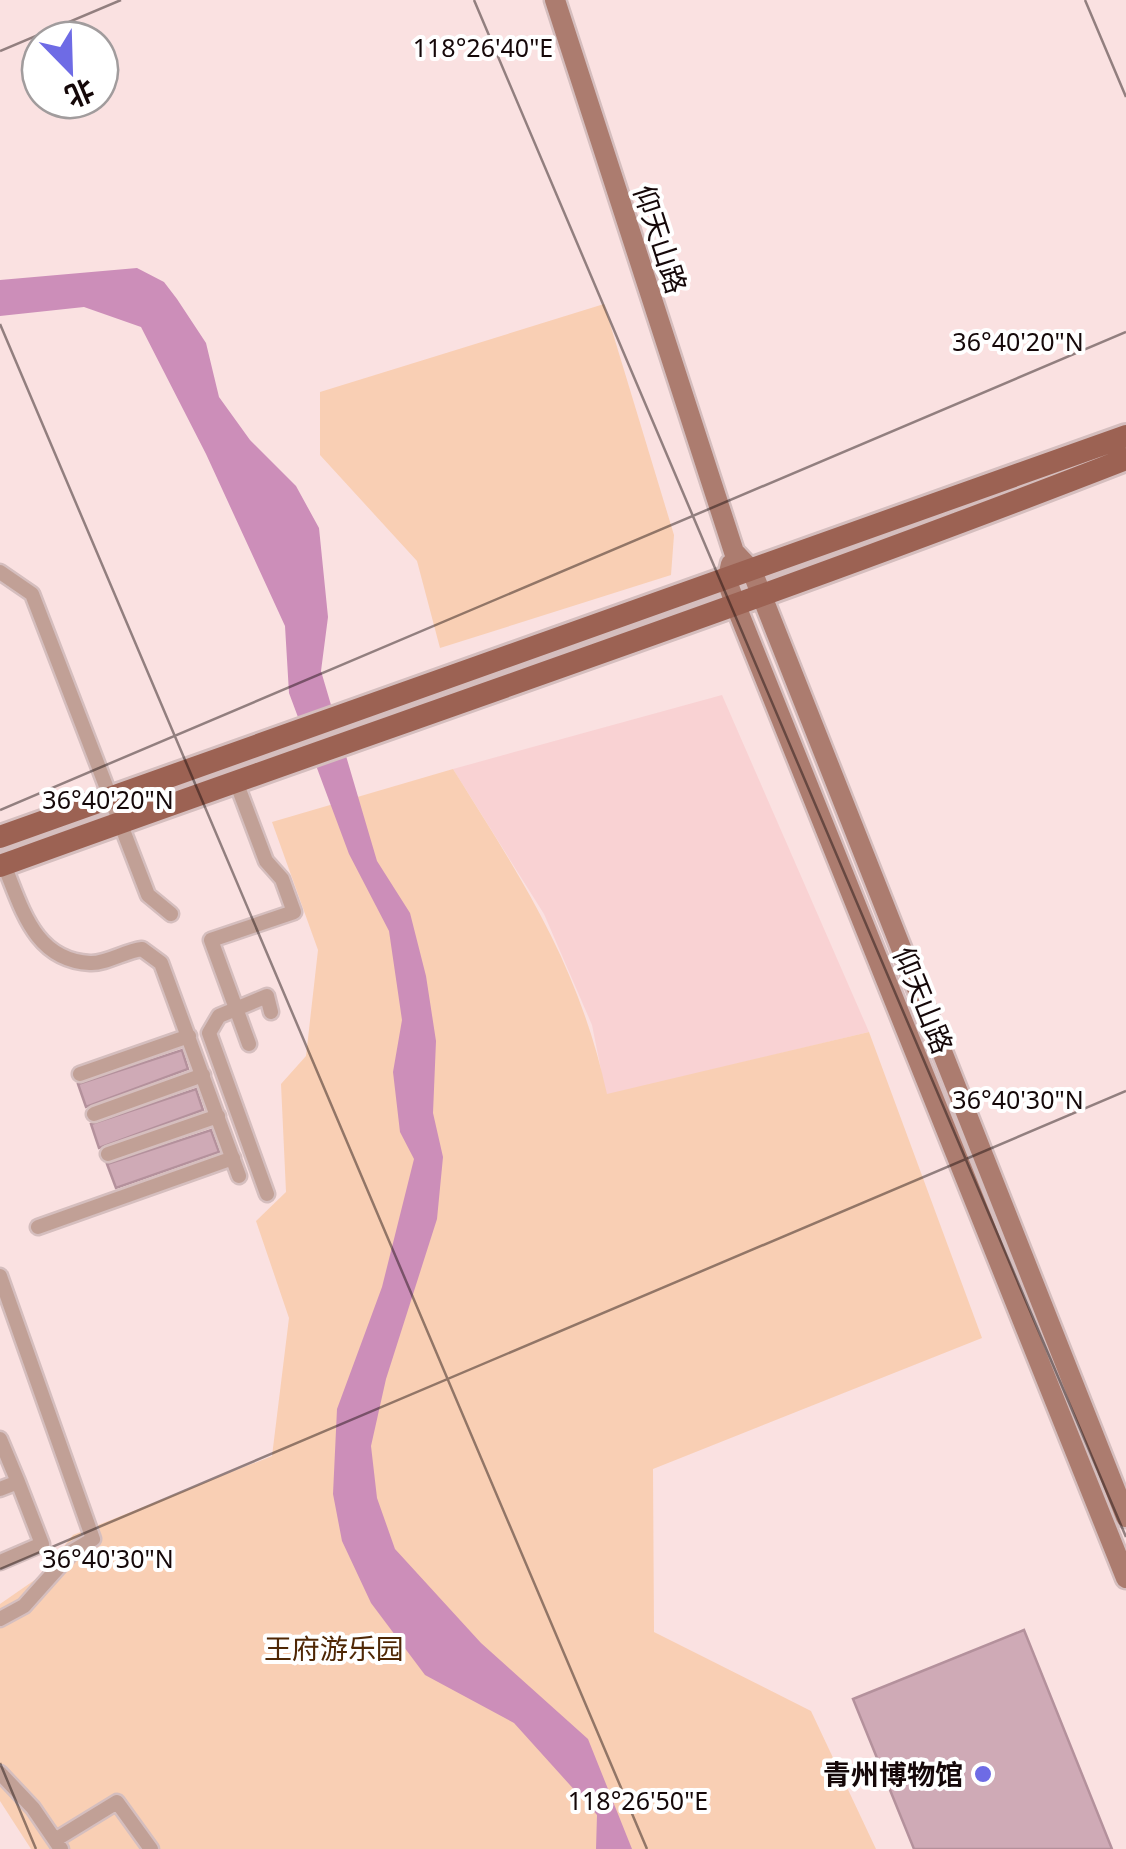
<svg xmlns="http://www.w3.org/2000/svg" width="1126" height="1849" viewBox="0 0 1126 1849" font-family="'Noto Sans','Noto Sans SC',sans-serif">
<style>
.built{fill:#f9d2d3}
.green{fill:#f9cfb4}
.water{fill:#cc8eb9}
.building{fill:#cfaab6;stroke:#b4919c;stroke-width:2.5}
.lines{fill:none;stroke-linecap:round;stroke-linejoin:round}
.street-casing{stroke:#d5bebe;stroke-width:19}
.secondary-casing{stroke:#d5bebe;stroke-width:25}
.primary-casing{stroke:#d5bebe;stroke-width:28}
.street{stroke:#c1a096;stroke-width:14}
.secondary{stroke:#ac7c6f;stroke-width:20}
.primary{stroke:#9c6253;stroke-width:22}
.ticks{fill:none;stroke:#150809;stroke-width:2.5;stroke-opacity:0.45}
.poi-dot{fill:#6e6be5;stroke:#fff;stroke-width:4}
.labels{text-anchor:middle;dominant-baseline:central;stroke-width:8;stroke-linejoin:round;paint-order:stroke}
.street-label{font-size:28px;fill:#150809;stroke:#fff}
.park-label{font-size:28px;fill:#4f2705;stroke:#fff}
.poi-label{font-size:28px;font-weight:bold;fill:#150809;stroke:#fff;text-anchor:end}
.ticks-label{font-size:25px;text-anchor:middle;fill:#150809;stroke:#fff;stroke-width:8;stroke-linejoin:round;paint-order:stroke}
</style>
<rect width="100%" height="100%" fill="#fae1e1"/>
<path class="built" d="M722 695 869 1032 606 1095 592 1025 544 914 453 769Z"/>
<path class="green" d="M604 304 674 535 671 575 440 648 417 561 320 455V392Z
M453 769C523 881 578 963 607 1094L869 1032 982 1338 653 1469 654 1632 811 1711 876 1849H31L0 1801V1604L39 1577 73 1535 272 1456 289 1318 256 1221 286 1192 281 1084 306 1056 318 950 272 822Z"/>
<path class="water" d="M137 268 164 282 177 299 206 343 219 397 250 440 296 486 319 528 328 617 321 671 377 861 410 913 426 976 436 1041 433 1113 443 1157 437 1219 386 1379 371 1446 377 1498 395 1549 481 1643 588 1739 632 1849H596L597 1815 514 1723 425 1675 371 1603 342 1541 333 1494 337 1409 382 1287 414 1159 400 1132 393 1072 402 1020 389 931 349 854 289 693 285 626 206 454 141 327 84 307 0 316V280Z"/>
<path class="building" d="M182 1050 188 1069 86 1107 78 1084Z
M196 1089 203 1110 99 1148 91 1124Z
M211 1130 219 1152 116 1188 107 1164Z
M1024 1630 1112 1849H914L853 1699Z"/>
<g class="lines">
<defs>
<path id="street" d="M0 572 32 594 148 895 171 914
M235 779 266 861 282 879 294 912 211 940 249 1044
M4 865C22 908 34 960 90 963 106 964 125 951 142 949L161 963 239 1176
M80 1074 189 1036
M94 1114 203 1075
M108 1154 218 1116
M267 1194 209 1033 219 1016 267 996 271 1012
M38 1227 233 1158
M0 1276 93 1539 73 1551 24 1606 0 1619
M0 1439 18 1482
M0 1489 18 1482 42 1544 0 1562
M0 1773 33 1808 61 1849
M55 1840 117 1802 151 1849"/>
<path id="secondary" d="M555 0 734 552 752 571 1126 1517
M731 564 727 581 736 606 1126 1578"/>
<path id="primary" d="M0 837 1126 436
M0 866C375 730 754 604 1126 459"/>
</defs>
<use href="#street" class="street-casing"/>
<use href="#secondary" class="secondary-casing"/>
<use href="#primary" class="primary-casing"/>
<use href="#street" class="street"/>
<use href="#secondary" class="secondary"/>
<use href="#primary" class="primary"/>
</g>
<path class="ticks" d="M474 0 1126 1537M1085 0 1126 97M0 51 121 0M0 324 647 1849M0 810 1126 332M0 1569 1126 1091M0 1763 36 1849"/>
<circle class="poi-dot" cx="983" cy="1774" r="10"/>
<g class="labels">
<g class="street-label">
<text transform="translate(661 239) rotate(72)">仰天山路</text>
<text transform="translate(924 1000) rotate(68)">仰天山路</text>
</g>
<g class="park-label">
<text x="334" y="1648">王府游乐园</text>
</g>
<g class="poi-label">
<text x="963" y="1774">青州博物馆</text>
</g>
</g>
<g class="ticks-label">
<text x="483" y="57">118°26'40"E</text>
<text x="1018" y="351">36°40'20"N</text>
<text x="108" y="809">36°40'20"N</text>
<text x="1018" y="1109">36°40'30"N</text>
<text x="108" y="1568">36°40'30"N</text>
<text x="638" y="1810">118°26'50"E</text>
</g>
<g transform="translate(70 70) rotate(157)"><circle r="48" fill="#ffffff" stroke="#a19c9d" stroke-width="2.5"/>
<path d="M0-8L18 38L0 25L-18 38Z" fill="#6e6be5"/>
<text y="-15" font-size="28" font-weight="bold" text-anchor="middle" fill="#150809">北</text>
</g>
</svg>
